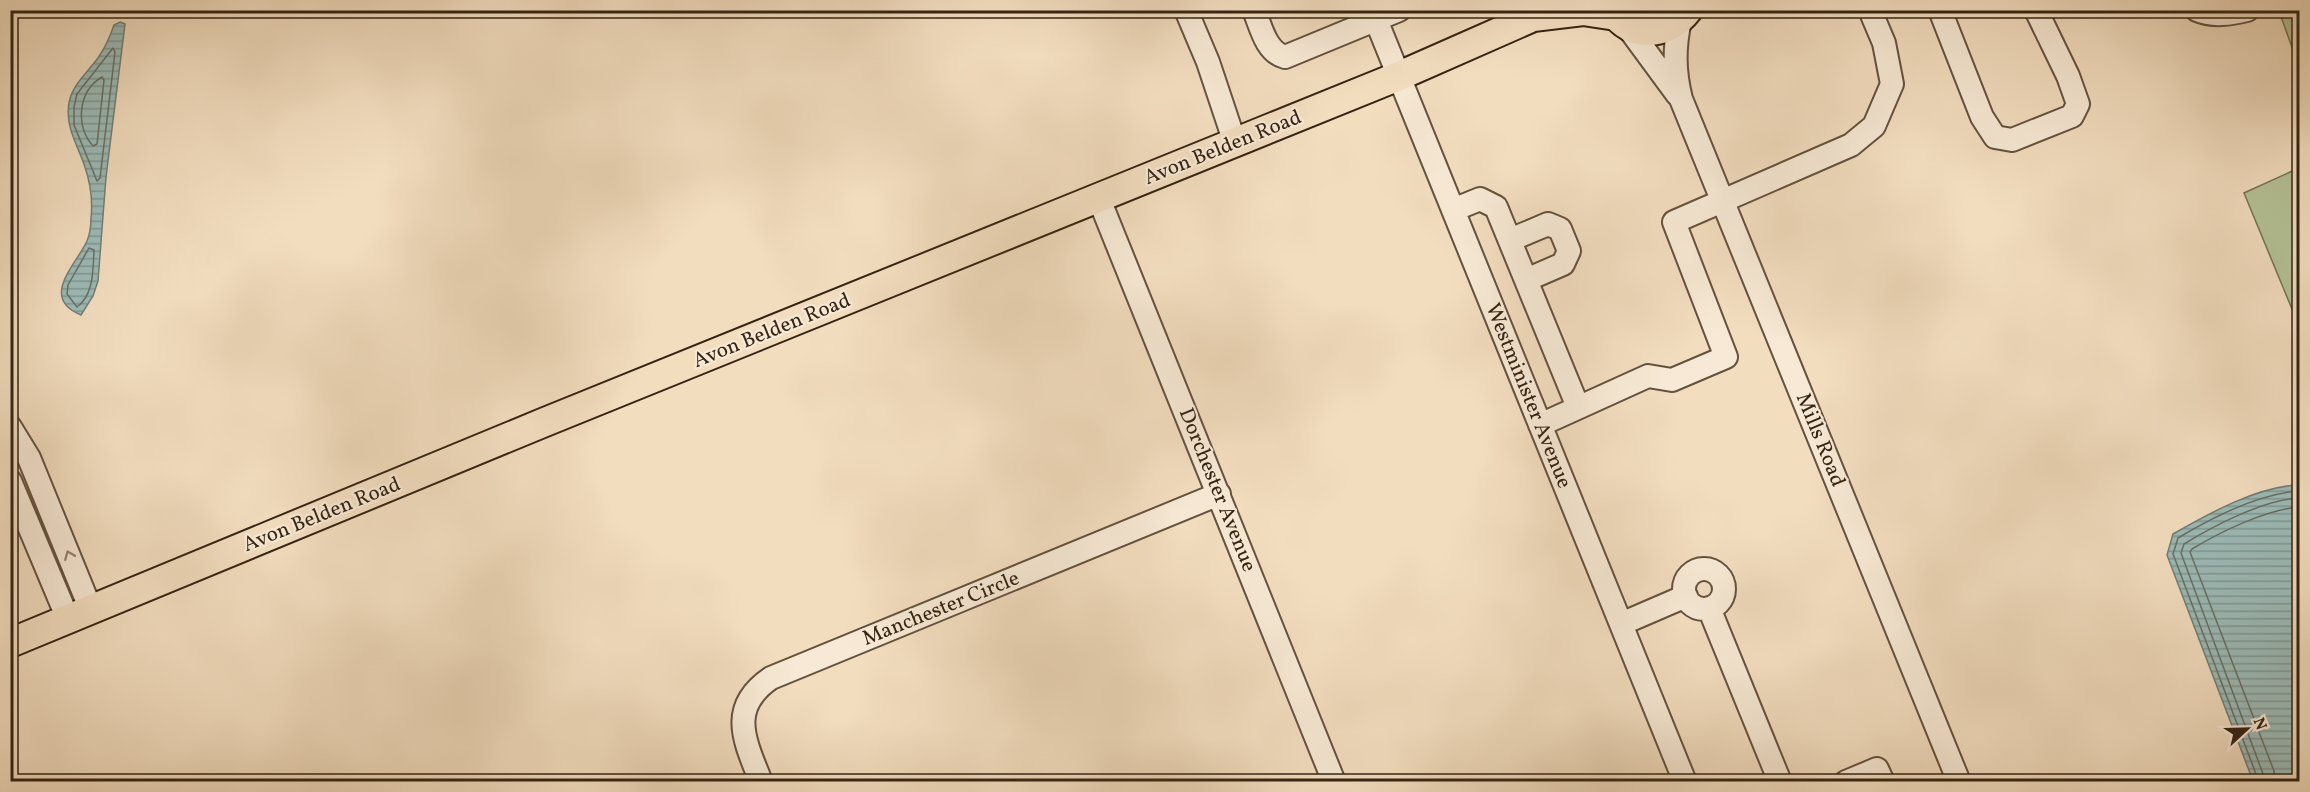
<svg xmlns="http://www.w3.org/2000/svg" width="2310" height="792" viewBox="0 0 2310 792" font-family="Vollkorn,serif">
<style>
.garden{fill:#b4c296;stroke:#747355;stroke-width:1.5}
.water{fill:url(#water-rules);stroke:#737f76;stroke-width:1.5}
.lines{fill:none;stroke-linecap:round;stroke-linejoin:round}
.shore{stroke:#687066;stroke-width:1.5}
.minor-casing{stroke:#64523f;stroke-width:26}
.major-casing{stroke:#352414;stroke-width:32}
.minor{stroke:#f7e9d5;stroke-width:22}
.major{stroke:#f2ddbf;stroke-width:28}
.oneway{stroke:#968674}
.labels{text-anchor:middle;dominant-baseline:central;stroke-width:4.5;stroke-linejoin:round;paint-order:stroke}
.street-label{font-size:21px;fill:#352414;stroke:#f7e9d5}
</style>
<defs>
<pattern id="water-rules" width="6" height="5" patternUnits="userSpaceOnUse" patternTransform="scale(1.5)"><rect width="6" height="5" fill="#9cbbb7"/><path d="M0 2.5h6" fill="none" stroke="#809894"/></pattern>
</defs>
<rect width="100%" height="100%" fill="#f2ddbf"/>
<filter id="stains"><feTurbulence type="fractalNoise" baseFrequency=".00333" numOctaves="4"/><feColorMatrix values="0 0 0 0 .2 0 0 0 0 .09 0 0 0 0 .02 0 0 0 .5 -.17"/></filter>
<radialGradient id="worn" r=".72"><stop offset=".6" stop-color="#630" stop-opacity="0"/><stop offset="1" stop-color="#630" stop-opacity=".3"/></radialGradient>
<path class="garden" d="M2279 11H2299V67Z
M2299 168V326L2244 193Z"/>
<path class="water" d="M120 22 125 24 106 177 98 281 93 296 81 315C39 298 76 265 87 241 90 234 91 225 91 218 93 200 90 181 84 164 77 144 65 126 69 103 72 85 87 73 98 58 105 48 110 37 114 25Z
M2299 485V781H2253L2167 555 2173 534C2208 514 2258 486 2299 485Z"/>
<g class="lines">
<path class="shore" d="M113 48 115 52 100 178 97 181 74 125V107L77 94Z
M102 77 104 80 97 144 93 146C75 126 78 91 102 77Z
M89 248 94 250C93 269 94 295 77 307L67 294 68 285Z
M2259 782 2173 554 2178 538C2213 517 2259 493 2300 491
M2266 782 2181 553 2184 544C2215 525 2263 500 2300 498
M2275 782 2274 771 2190 552 2192 549C2220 532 2267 509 2300 507"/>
<defs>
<path id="minor" d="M1186 10 1208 62 1235 143
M1254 10C1261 27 1266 52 1285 57L1399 10
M1372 10 1685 782
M1940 10 1982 117 1995 137 2012 140 2072 116 2078 104 2068 76 2036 10
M2197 10C2213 17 2231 14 2247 10
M1680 20C1674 48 1674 71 1681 99L1959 782
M1627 26 1677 94
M1099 199 1334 782
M1453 210 1480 199 1496 207 1578 407
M1510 240 1548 224 1560 229 1569 251 1563 264 1526 280
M1540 425 1648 376 1672 380 1726 357 1674 222 1851 145 1874 126 1892 84 1884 43 1870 10
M10 427 29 458 91 610
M10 481 68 619
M1684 589a20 20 0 1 1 40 0a20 20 0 1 1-40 0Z
M1709 608 1780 782
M1621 624 1686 596
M761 782C745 741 727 708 771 678L1219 494
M1846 782 1877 769 1883 782"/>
<path id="major" d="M1612 10C1631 40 1668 36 1688 10
M1533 17 1583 11 1616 16
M10 643 545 422 1399 76 1533 17 1542 10"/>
</defs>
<use href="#minor" class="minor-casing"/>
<use href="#major" class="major-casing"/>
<use href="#minor" class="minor"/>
<use href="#major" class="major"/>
</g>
<defs><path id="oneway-chevron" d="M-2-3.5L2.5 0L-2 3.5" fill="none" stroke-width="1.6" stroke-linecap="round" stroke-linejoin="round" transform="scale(1.5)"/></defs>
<use class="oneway" href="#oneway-chevron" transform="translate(69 555) rotate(-112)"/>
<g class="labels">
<g class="street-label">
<text transform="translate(1223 148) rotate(-22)">Avon Belden Road</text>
<text transform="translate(772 331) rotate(-22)">Avon Belden Road</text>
<text transform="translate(1528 396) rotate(68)">Westminister Avenue</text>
<text transform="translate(1820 440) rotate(68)">Mills Road</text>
<text transform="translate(1217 490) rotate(68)">Dorchester Avenue</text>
<text transform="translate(322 515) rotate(-22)">Avon Belden Road</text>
<text transform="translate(941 609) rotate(-22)">Manchester Circle</text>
</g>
</g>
<rect width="2310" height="792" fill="none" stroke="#f2ddbf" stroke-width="36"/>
<rect x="12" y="12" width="2286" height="768" fill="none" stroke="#352414" stroke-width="3"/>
<rect x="18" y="18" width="2274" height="756" fill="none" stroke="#352414" stroke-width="1.5"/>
<g transform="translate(2247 729) rotate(68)" stroke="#f7e9d5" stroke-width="4.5" paint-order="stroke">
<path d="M0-4.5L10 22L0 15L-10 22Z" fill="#352414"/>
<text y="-9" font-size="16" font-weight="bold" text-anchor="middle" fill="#352414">N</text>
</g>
<rect width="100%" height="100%" filter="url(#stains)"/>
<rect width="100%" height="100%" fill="url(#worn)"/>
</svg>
